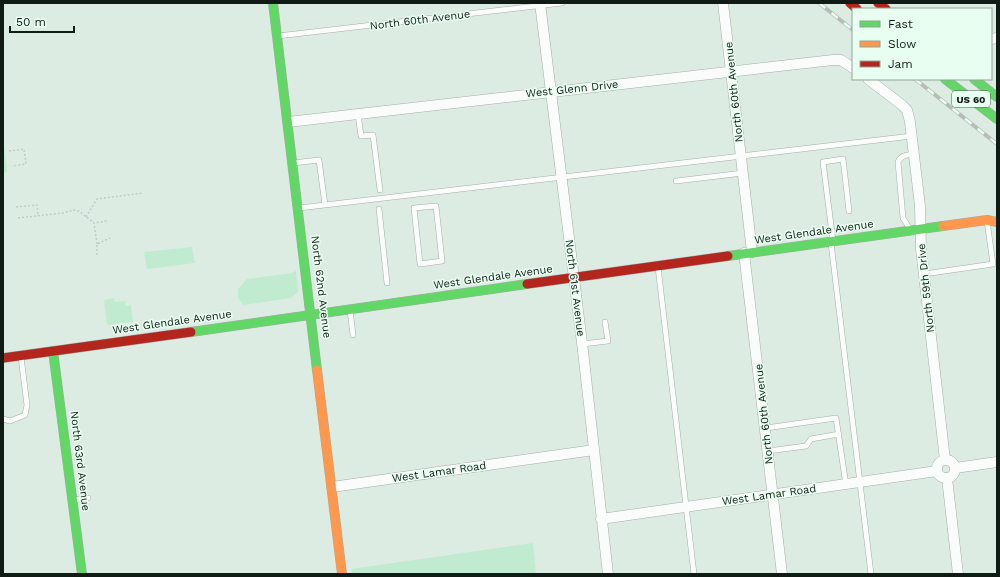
<svg xmlns="http://www.w3.org/2000/svg" width="1000" height="577" viewBox="0 0 1000 577" font-family="'Work Sans',sans-serif">
<style>
.green{fill:#c0ebd0}
.lines{fill:none;stroke-linecap:round;stroke-linejoin:round}
.lane-casing{stroke:#a3aea7;stroke-width:6}
.street-casing{stroke:#a3aea7;stroke-width:11}
.fast-casing{stroke:#a3aea7;stroke-width:10}
.slow-casing{stroke:#a3aea7;stroke-width:10}
.jam-casing{stroke:#a3aea7;stroke-width:10}
.path{stroke:#c4cac7;stroke-width:1.5;stroke-dasharray:2 2;stroke-linecap:butt}
.lane{stroke:#fafcfb;stroke-width:5}
.street{stroke:#fafcfb;stroke-width:10}
.fast{stroke:#63d668;stroke-width:9}
.slow{stroke:#ff974d;stroke-width:9}
.jam{stroke:#b3261e;stroke-width:9}
.rail-casing{stroke:#b8bcb9;stroke-width:4}
.rail{stroke:#e8fef0;stroke-width:2.5;stroke-dasharray:8;stroke-linecap:butt}
.labels{text-anchor:middle;dominant-baseline:central;stroke-width:3;stroke-linejoin:round;paint-order:stroke}
.shield{fill:#e8fef0;stroke:#525f57;stroke-width:1}
.shield-label{font-size:10px;font-weight:bold;fill:#111b15}
.street-label{font-size:11px;fill:#111b15;stroke:#e8fef0}
</style>
<rect width="100%" height="100%" fill="#ddece2"/>
<path class="green" d="M3 137 7 172 3 173Z
M192 247 195 263 147 269 144 252Z
M296 270 298 292 291 298 243 305 238 298V289L247 279 293 273Z
M114 298 115 302 125 301 126 306 131 305 133 322 107 325 104 300Z
M533 543 536 574H352L351 569Z"/>
<g class="lines">
<defs>
<path id="lane" d="M278 36 562 3
M358 114 361 136 373 135 380 190
M293 163 319 160 325 205
M676 181 743 173
M436 206 442 261 420 264 414 208Z
M299 208 912 136
M379 209 387 283
M910 229 903 218 898 162C901 155 907 155 914 154
M833 241 823 162 843 159 849 211
M831 243 871 574
M658 267 694 574
M924 274 993 264 987 221
M350 310 353 335
M582 344 608 341 605 322
M3 419 10 421 25 415 27 405 21 357
M766 428 836 418 846 485
M768 451 806 446 811 439 839 434
M73 500 88 498"/>
<path id="street" d="M540 3 583 351 608 574
M723 3 752 252
M991 39 997 38
M868 79 902 105 907 110 910 122 920 206 921 249 945 460
M288 122 833 60H841L853 68
M744 253 782 574
M937 469a9 9 0 1 1 18 0a9 9 0 1 1-18 0Z
M955 468 997 462
M947 478 958 574
M332 487 594 450
M601 519 937 471"/>
<path id="fast" d="M273 3 317 370
M945 79 997 119
M974 79 997 97
M728 256 943 226
M191 332 527 284
M53 351 82 574"/>
<path id="slow" d="M943 226 987 220 997 222
M317 370 342 574"/>
<path id="jam" d="M850 3 857 9
M878 3 886 9
M527 284 728 256
M3 358 191 332"/>
</defs>
<use href="#lane" class="lane-casing"/>
<use href="#street" class="street-casing"/>
<use href="#fast" class="fast-casing"/>
<use href="#slow" class="slow-casing"/>
<use href="#jam" class="jam-casing"/>
<path class="path" d="M9 151 24 149 26 164 12 166
M16 207 37 205 38 216
M86 217 97 199 143 193
M18 218 63 213 74 210 79 211 94 223
M97 244 94 223 107 221
M97 255V244L110 238"/>
<use href="#lane" class="lane"/>
<use href="#street" class="street"/>
<use href="#fast" class="fast"/>
<use href="#slow" class="slow"/>
<use href="#jam" class="jam"/>
<defs>
<path id="rail" d="M819 3 853 30
M915 79 997 144"/>
</defs>
<use href="#rail" class="rail-casing"/>
<use href="#rail" class="rail"/>
</g>
<g class="labels">
<rect class="shield" x="952" y="91" width="38" height="16" rx="3"/>
<g class="shield-label">
<text x="971" y="99">US 60</text>
</g>
<g class="street-label">
<text transform="translate(420 20) rotate(-7)">North 60th Avenue</text>
<text transform="translate(572 89) rotate(-6)">West Glenn Drive</text>
<text transform="translate(734 92) rotate(-96)">North 60th Avenue</text>
<text transform="translate(814 232) rotate(-8)">West Glendale Avenue</text>
<text transform="translate(493 277) rotate(-8)">West Glendale Avenue</text>
<text transform="translate(321 287) rotate(83)">North 62nd Avenue</text>
<text transform="translate(575 288) rotate(83)">North 61st Avenue</text>
<text transform="translate(926 288) rotate(-96)">North 59th Drive</text>
<text transform="translate(172 322) rotate(-8)">West Glendale Avenue</text>
<text transform="translate(764 414) rotate(-96)">North 60th Avenue</text>
<text transform="translate(80 461) rotate(83)">North 63rd Avenue</text>
<text transform="translate(439 472) rotate(-8)">West Lamar Road</text>
<text transform="translate(769 495) rotate(-8)">West Lamar Road</text>
</g>
</g>
<rect width="1000" height="577" fill="none" stroke="#111b15" stroke-width="8"/>
<rect x="852" y="8" width="140" height="72" fill="#e8fef0" stroke="#92a398"/>
<rect x="860" y="21" width="20" height="6" fill="#63d668" stroke="#92a398"/>
<text x="888" y="28" font-size="12" fill="#111b15">Fast</text>
<rect x="860" y="41" width="20" height="6" fill="#ff974d" stroke="#92a398"/>
<text x="888" y="48" font-size="12" fill="#111b15">Slow</text>
<rect x="860" y="61" width="20" height="6" fill="#b3261e" stroke="#92a398"/>
<text x="888" y="68" font-size="12" fill="#111b15">Jam</text>
<path d="M10 26v6h64v-6" fill="none" stroke="#111b15" stroke-width="2"/>
<text x="16" y="26" font-size="12" fill="#111b15" stroke="#e8fef0" stroke-width="3" paint-order="stroke">50 m</text>
</svg>
